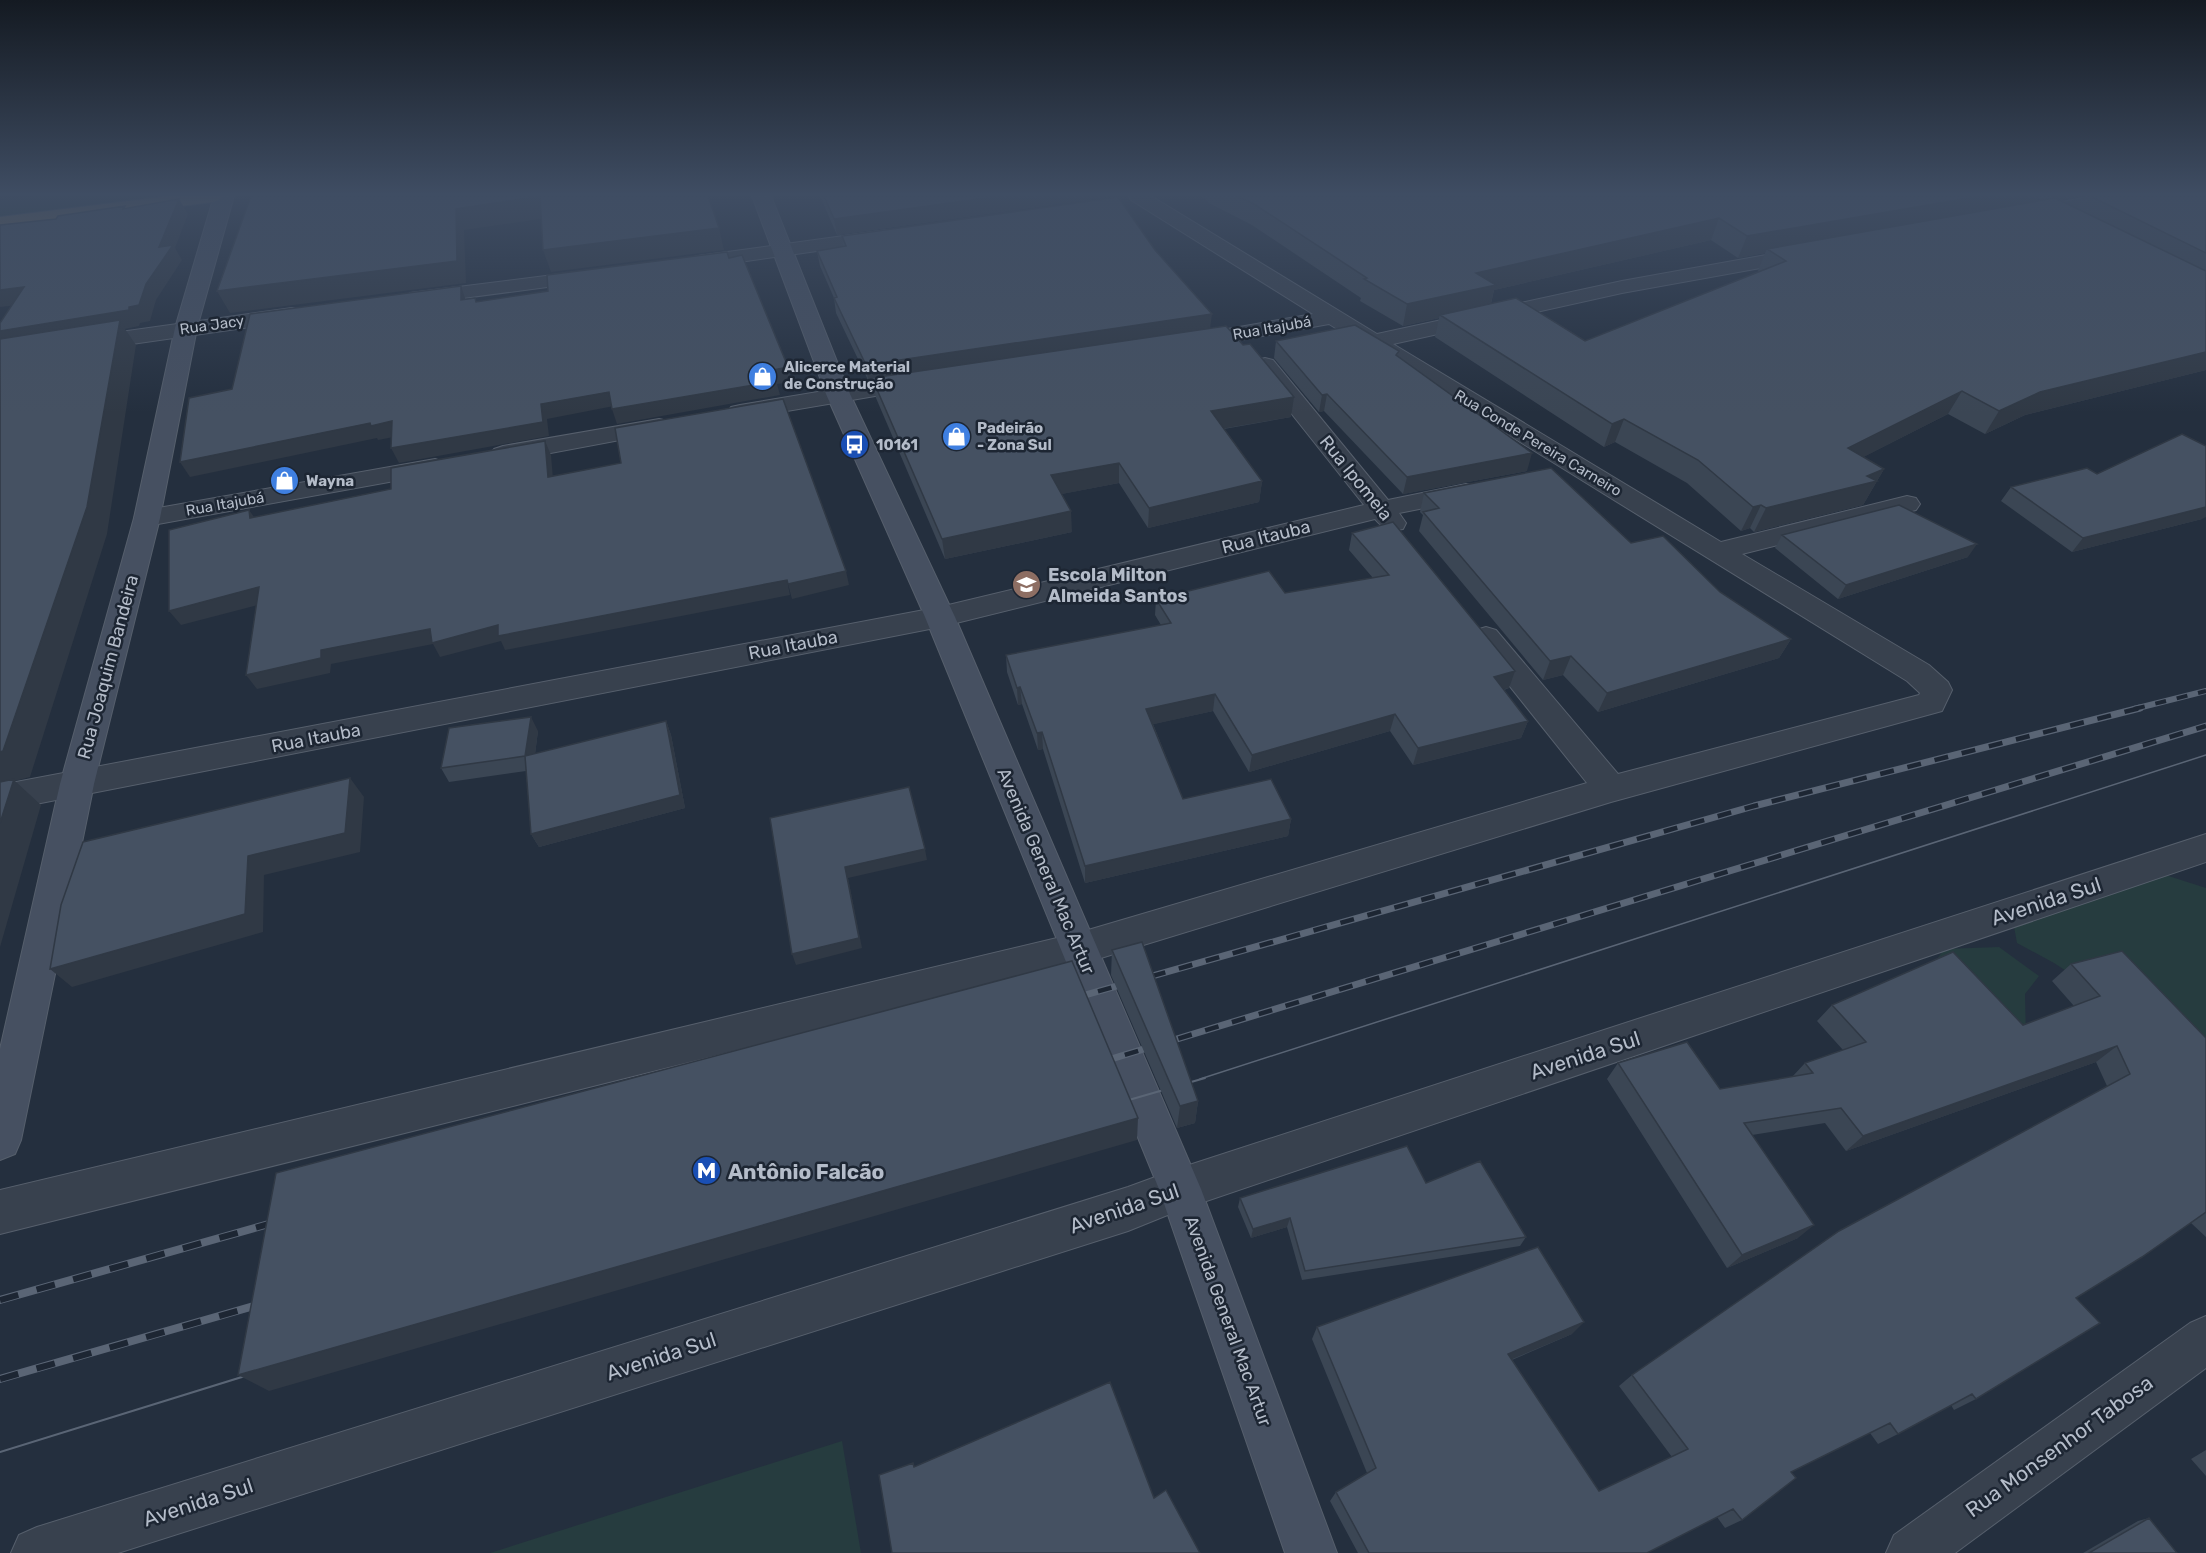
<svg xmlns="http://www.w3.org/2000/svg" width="2206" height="1553" viewBox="0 0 2206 1553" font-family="Rubik,sans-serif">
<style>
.green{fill:#263c3f}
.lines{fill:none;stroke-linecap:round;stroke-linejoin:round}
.street-casing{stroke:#565f6c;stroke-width:2}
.secondary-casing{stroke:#565f6c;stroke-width:2}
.highway-casing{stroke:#434c59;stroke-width:2}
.street{fill:#38414e;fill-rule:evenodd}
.secondary{fill:#465061;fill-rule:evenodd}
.highway{fill:#746855;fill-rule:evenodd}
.tram-far1{stroke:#5a6575;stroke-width:1.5}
.tram{stroke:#5a6575;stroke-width:2}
.rail-far2-casing{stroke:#5a6575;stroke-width:6}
.rail-far1-casing{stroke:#5a6575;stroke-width:7}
.rail-casing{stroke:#5a6575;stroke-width:8}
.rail-far2{stroke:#1d2633;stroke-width:4;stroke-dasharray:11;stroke-linecap:butt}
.rail-far1{stroke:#1d2633;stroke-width:4.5;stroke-dasharray:14;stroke-linecap:butt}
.rail{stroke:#1d2633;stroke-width:6;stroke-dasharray:19;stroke-linecap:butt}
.wall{fill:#3b4654;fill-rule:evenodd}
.shaded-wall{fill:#303945}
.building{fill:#455162;stroke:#303945;stroke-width:1.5}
.labels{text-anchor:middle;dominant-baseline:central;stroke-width:5;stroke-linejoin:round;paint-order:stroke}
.far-street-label{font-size:15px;fill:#b4bcc9;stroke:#1d2633}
.far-poi-label{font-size:15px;font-weight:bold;fill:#b4bcc9;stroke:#1d2633;text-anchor:start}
.street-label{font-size:18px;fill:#b4bcc9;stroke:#1d2633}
.poi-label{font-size:18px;font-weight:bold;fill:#b4bcc9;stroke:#1d2633;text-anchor:start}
.near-street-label{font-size:21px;fill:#b4bcc9;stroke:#1d2633}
.near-poi-label{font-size:21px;font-weight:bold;fill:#b4bcc9;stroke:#1d2633;text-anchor:start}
</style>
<rect width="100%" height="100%" fill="#242f3e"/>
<path class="green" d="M33 196H163L0 217V200Z
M2156 872 2206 888V1049L2133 1014 2054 963 2017 943 2013 921Z
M1999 947 2039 976 2025 994 2026 1040 1929 971 1944 949Z
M842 1441 861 1553H490Z"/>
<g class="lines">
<defs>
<path id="street" d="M1129 196H1151L1377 334 1622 281 1805 248 1812 250 1815 254 1812 258 1805 260 1622 293 1393 344 1721 542 1907 496 1916 498 1920 504 1916 510 1742 554 1929 665 1948 682 1952 690 1942 711 1611 802 1078 965 0 1234V1190L1078 933 1587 783 1476 644 1471 637 1476 630 1486 627 1496 630 1618 774 1919 695 1920 693 1907 681 1329 324 1190 349 1182 347 1179 342 1182 337 1313 314 1131 200Z
M2096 196H2136L2133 200 2126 202 2027 220 2020 218 2017 214 2020 210 2027 208Z
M887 230 894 232 897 236 894 240 698 268 691 266 688 262 691 258 698 256Z
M593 270 600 272 603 276 600 280 418 304 410 303 407 298 410 293 418 292Z
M292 308 300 310 303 315 300 320 27 359 0 365V351L27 345Z
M1265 358 1273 360 1388 500 1466 484 1475 486 1479 492 1475 498 1399 513 1406 523 1403 529C1389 532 1384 529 1375 519L940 627 0 811V785L940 607 1364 505 1253 365 1257 360Z
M920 375 928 377 932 382 928 387 740 419 731 417 728 412 731 407 740 405Z
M659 419 668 421 671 426 668 431 503 462 494 459 490 454 494 449 503 446Z
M435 459 444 462 448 467 444 472 147 526 138 524 134 518 138 512 147 510Z
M2206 834V862L1180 1210 1128 1231 118 1553H11L19 1535 37 1527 1128 1187 1180 1168Z
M2206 1316V1368L1955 1553H1886L1894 1535 2190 1323Z"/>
<path id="secondary" d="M214 196H234L197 328 160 518 94 784 21 1140 15 1154 0 1160V1049L60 784 134 518 175 328Z
M752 196H771L850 394 955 617 1201 1189 1337 1553H1285L1159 1189 925 617 826 394Z"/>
<path id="highway" d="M169 196H222L219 200 212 202 0 229V217Z"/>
</defs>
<use href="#street" class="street-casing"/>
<use href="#secondary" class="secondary-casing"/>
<use href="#highway" class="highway-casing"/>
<use href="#street" class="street"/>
<use href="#secondary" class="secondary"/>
<use href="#highway" class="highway"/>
<path class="tram-far1" d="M1200 1079 2206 755"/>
<path class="tram" d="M1115 1104 1205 1078
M0 1452 258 1372"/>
<defs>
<path id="rail-far2" d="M2134 709 2206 691"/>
<path id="rail-far1" d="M1071 999 1754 806 2140 708
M1098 1063 2206 726"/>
<path id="rail" d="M0 1300 283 1220
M0 1379 268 1302"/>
</defs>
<use href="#rail-far2" class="rail-far2-casing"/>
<use href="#rail-far1" class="rail-far1-casing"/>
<use href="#rail" class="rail-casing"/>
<use href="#rail-far2" class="rail-far2"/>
<use href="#rail-far1" class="rail-far1"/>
<use href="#rail" class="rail"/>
</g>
<path class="wall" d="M820 196H1107V197L837 235Z
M1202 196H2206V370L2025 415 1985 434 1948 414 1863 457 1884 469 1863 505 1754 532 1750 528 1741 531 1687 483 1615 442 1604 447 1435 337 1439 318 1403 326 1360 301 1361 298 1252 225 1209 203ZM2083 196 2076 208 2058 200ZM2038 199 2044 200 2030 203 2031 201ZM1711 240 1738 258 1765 253 1758 271 1759 272 1585 341 1491 304 1494 290Z
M842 236 1211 328 1291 417 1224 429 1262 481 1259 502 1148 528 1119 483 1061 494 1072 532 945 559 876 398 873 380H868L836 313 834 298 820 266 817 251 843 247Z
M1276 341 1398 356 1527 471 1403 494 1324 411 1319 412 1274 358Z
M2097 474 2202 519 2072 552 2001 501 2011 487Z
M1424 493 1631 543 1720 592 1791 639 1779 658 1598 712 1563 675 1543 680 1419 531 1423 515 1420 512Z
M1352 533 1509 688 1504 690 1528 721 1521 738 1413 765 1390 731 1249 772 1213 711 1153 724 1183 799 1291 819 1288 836 1085 883 1043 749 1038 750 1022 704 1018 705 1007 672 1006 655 1161 625 1155 615 1156 599 1285 593 1373 578 1349 550Z
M1782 535 1968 557 1838 599 1775 548Z
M666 721 671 735 685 808 539 847 531 834 526 771 449 782 441 768 538 731 535 754Z
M1112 950 1198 1101 1195 1123 1177 1128 1111 975Z
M2071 964 2206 1038V1237L2191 1223 2076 1298 1976 1399 1954 1410 1951 1405 1898 1434 1878 1444 1870 1433 1791 1472 1742 1520 1725 1528 1717 1517 1647 1553H1358L1330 1501 1336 1492 1367 1473 1312 1339 1317 1327 1572 1334 1512 1360 1599 1491 1672 1457 1619 1386 1632 1375 2107 1086 2096 1062 1846 1151 1825 1123 1752 1135 1798 1238 1727 1268 1607 1079 1618 1063 1720 1089 1792 1077 1805 1063 1843 1050 1817 1021 1832 1005 2023 1025 2074 1006 2052 981Z
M1426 1183 1526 1237 1520 1246 1302 1280 1287 1227 1251 1238 1238 1207 1240 1198Z
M2206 1450V1476L2191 1459Z
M2149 1518 2177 1553H2083L2138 1521Z"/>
<path class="shaded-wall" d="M540 196 547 218 464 230 466 283 230 313 217 291 456 209Z
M1000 196H1107V197L837 235 834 219Z
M1980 196H2034L2028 206 1767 249 1765 253 1738 258 1747 236Z
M2034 196H2040L2038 199 2031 201Z
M2052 196H2083L2048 202Z
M179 199 188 214 175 248 182 260 156 300 150 321 140 323 139 326 125 329 136 345 107 534 30 777 15 781 41 805 0 947V331L129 307 146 284 159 247Z
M1719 218 1711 240 1494 290 1490 307 1440 315 1439 318 1403 326 1407 304 1476 273Z
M719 228 724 250 551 272 543 250Z
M461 286 466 301 461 300Z
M24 287 36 303 0 307V290Z
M1212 314 1210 329 868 380 866 365Z
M2206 352V370L2025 415 1985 434 1999 411 2040 392Z
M788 367 792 382 777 384 780 395 617 424 612 409 773 370Z
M1962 391 1948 414 1836 471 1848 448Z
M609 392 614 406 547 419 549 436 399 463 391 448 541 404Z
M1327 394 1324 411 1319 412 1322 395Z
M1294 397 1291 417 1209 431 1211 411Z
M1624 419 1615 442 1604 447 1612 424Z
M392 421 399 436 378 440 377 438 190 477 180 462 370 423Z
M545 441 551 455 554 491 548 477Z
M1532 453 1527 471 1403 494 1407 477Z
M1119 463V483L1052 496 1051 475Z
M1884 469 1863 505 1754 532 1766 508 1867 476Z
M1262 481 1259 502 1148 528 1149 508Z
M1761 505 1750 528 1741 531 1753 507Z
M2206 507V517L2202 519 2072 552 2083 538Z
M249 510 259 524 250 518Z
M1071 511 1072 532 945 559 942 539Z
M1977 544 1968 557 1838 599 1846 585Z
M846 571 849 585 792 599 788 584Z
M787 580 790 595 505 650 501 641 440 657 433 644 331 664 330 673 257 689 246 675 321 650 430 629 498 625Z
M259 587 269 602 181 625 169 611Z
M1791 639 1779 658 1598 712 1607 693Z
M1571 656 1563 675 1543 680 1550 661Z
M1515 671 1509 688 1488 693 1494 677Z
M1020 687 1022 704 1018 705 1017 688Z
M1215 694 1213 711 1146 726V709Z
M1395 714 1390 731 1249 772 1252 755Z
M531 717 538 731 533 770 525 756Z
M666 721 671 735 685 808 539 847 531 834Z
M1528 721 1521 738 1413 765 1418 748Z
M1042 732 1043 749 1038 750 1037 733Z
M350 778 364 797 360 852 264 875 263 932 72 987 50 969 248 856Z
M1291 819 1288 836 1085 883V866Z
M925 849 927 860 848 878 862 948 796 965 792 954 845 867Z
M2117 1046 2096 1062 1846 1151 1863 1136Z
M1198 1101 1195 1123 1177 1128 1180 1106Z
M1138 1118 1137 1140 269 1391 238 1375Z
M1290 1218 1287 1227 1251 1238 1253 1229Z
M1814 1225 1798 1238 1727 1268 1742 1255Z
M1584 1322 1572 1334 1498 1365 1508 1354Z"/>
<path class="building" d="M251 196H708L719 228 543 250 540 196 456 209 457 261 217 291Z
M824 196H1000L834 219Z
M1237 196H1980L1747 236 1719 218 1476 273 1496 285 1407 304 1364 279 1367 278 1254 204Z
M2090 196H2206V253Z
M1118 197 1155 250 1212 314 866 365 834 298 837 297 817 251 846 246 842 236Z
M2055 198 2206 271V352L2040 392 1999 411 1962 391 1848 448 1884 469 1867 476 1877 481 1766 508 1761 505 1753 507 1698 460 1624 419 1612 424 1440 315 1516 298 1585 341 1786 261 1767 249Z
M179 199 159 247 173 245 146 284 139 305 129 307V310L0 331V323L24 287 0 290V225L56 219 58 216 125 206 123 209Z
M727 252 729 258 742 255 788 367 773 370 777 381 612 409 609 392 541 404 543 422 391 448 392 421 371 426 370 423 180 462 189 398 232 389 250 314 461 286V300L475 298 476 302 548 291 547 275Z
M120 320 87 507 3 751 0 752V339Z
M1355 325 1399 351 1396 355 1532 453 1407 477 1327 394 1322 395 1276 341Z
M1226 326 1243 345 1250 344 1294 397 1211 411 1262 481 1149 508 1119 463 1051 475 1071 511 942 539 872 378Z
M783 399 846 571 788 584 787 580 498 636V625L432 643 430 629 321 650V658L246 675 259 587 169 611V530L249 510 250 518 391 489V468L545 441 548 477 621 463 615 428Z
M2182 434 2206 446V507L2083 538 2011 487 2087 468 2097 474Z
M1551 468 1631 543 1663 536 1720 592 1791 639 1607 693 1571 656 1550 661 1423 512 1439 508 1424 493Z
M1899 505 1977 544 1846 585 1782 535Z
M1393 522 1515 671 1494 677 1528 721 1418 748 1395 714 1252 755 1215 694 1146 709 1183 799 1271 779 1291 819 1085 866 1042 732 1037 733 1020 687 1017 688 1006 655 1171 623 1156 599 1269 571 1285 593 1389 575 1352 533Z
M531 717 525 756 441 768 449 728Z
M666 721 680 795 531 834 525 756Z
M350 778 345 833 248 856 245 914 50 969 61 905 83 842Z
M14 779 0 823V782Z
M909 787 925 849 845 867 859 938 792 954 770 818Z
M1142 942 1198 1101 1180 1106 1112 950Z
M2122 951 2206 1038V1212L2142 1257 2076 1298 2100 1323 1976 1399 1972 1394 1898 1434 1890 1423 1791 1472 1796 1478 1742 1520 1733 1509 1647 1553H1369L1336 1492 1376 1468 1317 1327 1538 1247 1584 1322 1508 1354 1599 1491 1688 1449 1632 1375 1839 1231 2130 1074 2117 1046 1863 1136 1841 1108 1744 1123 1814 1225 1742 1255 1618 1063 1687 1042 1720 1089 1813 1073 1805 1063 1866 1042 1832 1005 1953 952 2023 1025 2100 996 2071 964Z
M1072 961 1138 1118 238 1375 276 1173Z
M1407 1146 1426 1183 1480 1161 1526 1237 1305 1271 1290 1218 1253 1229 1240 1198Z
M1110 1382 1154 1498 1166 1490 1200 1553H892L879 1475 913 1463 914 1467Z
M2149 1518 2177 1553H2089Z"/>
<linearGradient id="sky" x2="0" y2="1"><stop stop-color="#141a22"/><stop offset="0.47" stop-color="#3f4d63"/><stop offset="1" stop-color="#3f4d63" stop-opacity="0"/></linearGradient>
<rect width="2206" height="413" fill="url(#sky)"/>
<defs>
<symbol id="shop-disc" viewBox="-11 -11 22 22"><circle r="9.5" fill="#3f7fe0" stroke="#1d2633"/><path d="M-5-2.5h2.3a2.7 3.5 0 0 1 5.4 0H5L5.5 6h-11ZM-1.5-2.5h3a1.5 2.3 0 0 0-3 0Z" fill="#fff"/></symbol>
<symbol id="bus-disc" viewBox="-11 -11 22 22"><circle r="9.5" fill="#1a4fb4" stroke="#1d2633"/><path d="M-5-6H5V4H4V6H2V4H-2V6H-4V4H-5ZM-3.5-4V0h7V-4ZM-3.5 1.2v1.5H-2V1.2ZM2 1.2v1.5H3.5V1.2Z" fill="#fff"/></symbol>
<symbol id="school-disc" viewBox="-11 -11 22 22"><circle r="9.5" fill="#8d6e63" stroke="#1d2633"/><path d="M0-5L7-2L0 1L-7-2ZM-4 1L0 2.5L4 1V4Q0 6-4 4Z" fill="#fff"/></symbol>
<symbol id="metro-disc" viewBox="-11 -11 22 22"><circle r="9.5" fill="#1a4fb4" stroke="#1d2633"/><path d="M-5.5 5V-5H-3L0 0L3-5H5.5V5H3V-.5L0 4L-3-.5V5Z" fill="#fff"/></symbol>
</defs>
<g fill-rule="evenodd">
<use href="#shop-disc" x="746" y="360" width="33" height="33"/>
<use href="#shop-disc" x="940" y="420" width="33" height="33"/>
<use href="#bus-disc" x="838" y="428" width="33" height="33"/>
<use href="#shop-disc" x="268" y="464" width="33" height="33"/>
<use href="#school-disc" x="1010" y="568" width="33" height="33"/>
<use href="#metro-disc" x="690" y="1154" width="33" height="33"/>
</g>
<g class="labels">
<g class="far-street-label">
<text transform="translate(212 325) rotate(-8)">Rua Jacy</text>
<text transform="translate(1272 328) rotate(-10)">Rua Itajubá</text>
<text transform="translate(1538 443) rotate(31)">Rua Conde Pereira Carneiro</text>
<text transform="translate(225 504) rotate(-10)">Rua Itajubá</text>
</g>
<g class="far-poi-label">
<text x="784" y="367">Alicerce Material<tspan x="784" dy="17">de Construção</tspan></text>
<text x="977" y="428">Padeirão<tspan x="977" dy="17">- Zona Sul</tspan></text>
<text x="876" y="445">10161</text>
<text x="306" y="481">Wayna</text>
</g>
<g class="street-label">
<text transform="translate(1356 478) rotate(51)">Rua Ipomeia</text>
<text transform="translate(1266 537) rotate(-14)">Rua Itauba</text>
<text transform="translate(793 645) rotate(-11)">Rua Itauba</text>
<text transform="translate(108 667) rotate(-75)">Rua Joaquim Bandeira</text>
<text transform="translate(316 738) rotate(-11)">Rua Itauba</text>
<text transform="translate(1046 871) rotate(67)">Avenida General Mac Artur</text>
<text transform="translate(1228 1321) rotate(70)">Avenida General Mac Artur</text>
</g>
<g class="poi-label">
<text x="1048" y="575">Escola Milton<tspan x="1048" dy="21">Almeida Santos</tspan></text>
</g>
<g class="near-street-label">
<text transform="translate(2046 901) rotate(-18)">Avenida Sul</text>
<text transform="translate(1585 1055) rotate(-18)">Avenida Sul</text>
<text transform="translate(1124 1208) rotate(-19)">Avenida Sul</text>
<text transform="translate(661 1356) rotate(-18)">Avenida Sul</text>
<text transform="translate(2059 1446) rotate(-36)">Rua Monsenhor Tabosa</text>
<text transform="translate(198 1502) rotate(-18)">Avenida Sul</text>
</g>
<g class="near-poi-label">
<text x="728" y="1171">Antônio Falcão</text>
</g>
</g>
</svg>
